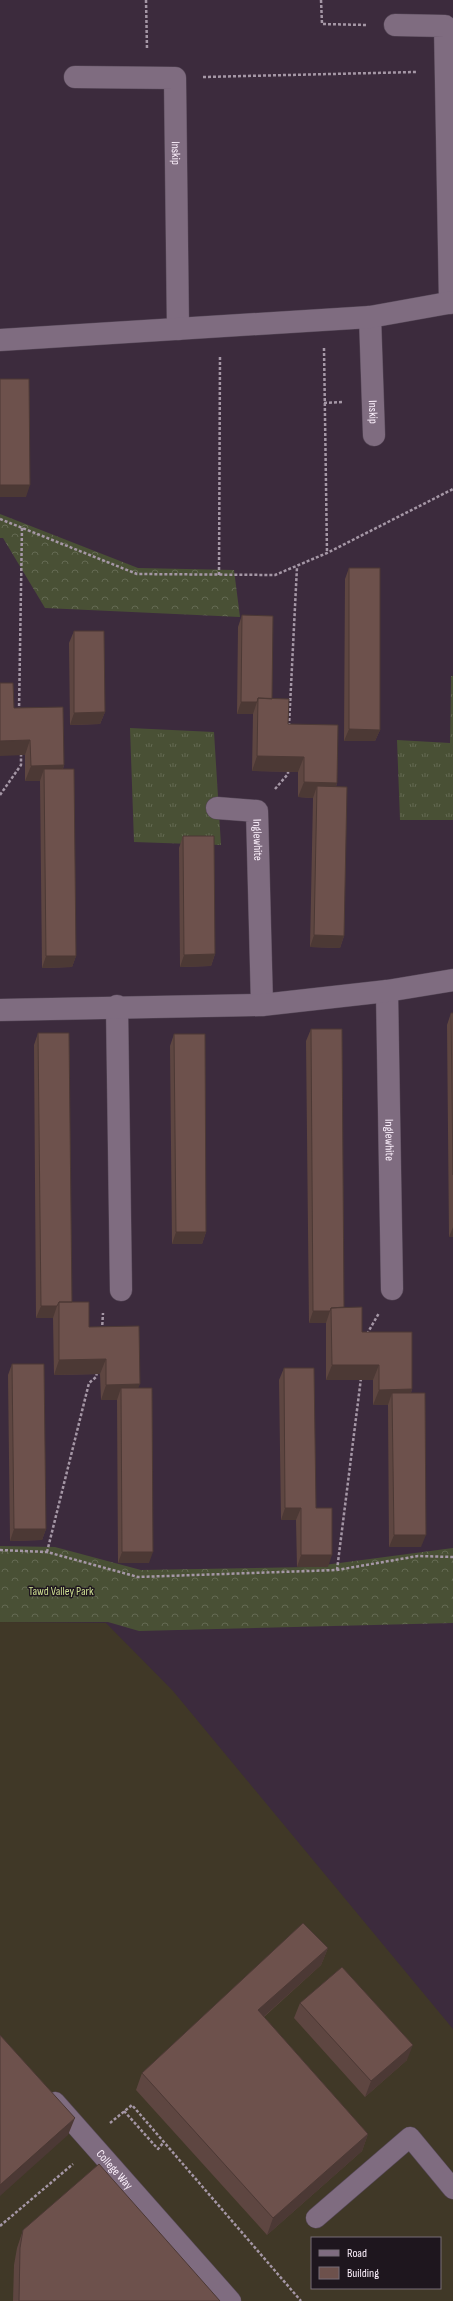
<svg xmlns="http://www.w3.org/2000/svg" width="453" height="2301" viewBox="0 0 453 2301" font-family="'Sofia Sans Condensed',sans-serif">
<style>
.education{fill:#403827;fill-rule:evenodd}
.grass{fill:url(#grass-tufts)}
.forest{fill:url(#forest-crowns)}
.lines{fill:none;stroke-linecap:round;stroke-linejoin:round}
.service-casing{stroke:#564857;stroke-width:21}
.minor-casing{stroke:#564857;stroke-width:23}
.path{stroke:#a597a6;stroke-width:2.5;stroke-dasharray:3 2;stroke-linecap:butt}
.service{stroke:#7f6c80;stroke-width:20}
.minor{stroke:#7f6c80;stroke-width:22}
.wall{fill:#5e4641}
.shaded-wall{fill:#4c3935}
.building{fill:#6d514c;stroke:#4c3935}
.labels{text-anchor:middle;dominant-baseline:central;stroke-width:3;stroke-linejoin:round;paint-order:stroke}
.street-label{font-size:12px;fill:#fcf0fc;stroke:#1e161e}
.park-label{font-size:12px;fill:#ccdd91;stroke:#1e161e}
</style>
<defs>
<pattern id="grass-tufts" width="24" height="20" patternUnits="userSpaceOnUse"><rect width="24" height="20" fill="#495035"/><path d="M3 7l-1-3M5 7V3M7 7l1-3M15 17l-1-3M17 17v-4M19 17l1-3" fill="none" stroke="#646a53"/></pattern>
<pattern id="forest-crowns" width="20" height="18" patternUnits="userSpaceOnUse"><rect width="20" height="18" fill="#495035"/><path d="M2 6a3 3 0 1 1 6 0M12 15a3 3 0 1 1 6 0" fill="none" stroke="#646a53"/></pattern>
</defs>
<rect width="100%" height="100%" fill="#3c2b3d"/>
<path class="education" d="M0 1622 106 1623 173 1691 453 2029V2301H0ZM312 2238H440V2288H312Z"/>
<path class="grass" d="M451 676H453V820H400L397 740 450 743Z
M130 728 214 732 221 845 134 842Z"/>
<path class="forest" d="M0 514 138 568 234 570 240 617 45 608 3 538H0Z
M0 1546 55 1547 141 1570 309 1567 453 1548V1623L139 1631 108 1622H0Z"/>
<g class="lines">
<defs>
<g id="service">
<path id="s1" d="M55 2102 231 2301"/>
<path d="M316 2218 410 2137 453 2189"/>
</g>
<g id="minor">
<path d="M395 25 445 26 450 303"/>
<path id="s2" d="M75 77 175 78 178 329"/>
<path id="s3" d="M370 317 374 435"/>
<path d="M0 340 370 317 453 302"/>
<path id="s4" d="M217 808 257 811 262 1005"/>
<path id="s5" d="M387 991 392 1289"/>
<path d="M117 1006 121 1290"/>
<path d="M0 1010 262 1005 387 991 453 980"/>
</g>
</defs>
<use href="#service" class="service-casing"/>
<use href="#minor" class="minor-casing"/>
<path class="path" d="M146 0 147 49
M321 0 322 24 367 25
M203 77 416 72
M324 348 327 553
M324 403 344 402
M0 519 137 574 275 575 327 553 453 489
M219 575 220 355
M19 711 22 527
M289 726 297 567
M275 789 288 774V769
M0 795 21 765V754
M102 1330 103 1313
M367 1334 379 1313
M0 1550 47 1552 138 1577 337 1570 418 1556 453 1557
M47 1552 89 1383 96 1377 97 1372
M337 1570 361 1378
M124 2111 158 2149 164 2142
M110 2123 132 2105 301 2301
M0 2226 73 2164"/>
<use href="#service" class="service"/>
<use href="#minor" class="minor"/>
</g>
<path class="wall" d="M349 568 380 730 375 741H344L345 579Z
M242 615 272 699 288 724 337 783 336 787 344 936 340 948 310 947 313 798 298 797V772L252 771 253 714H237L238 627Z
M74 631 105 712 100 724 70 725 69 643Z
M14 708 64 765 63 769 76 956 72 967 42 968 40 781H25V755Z
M183 836 215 954 211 966 180 967 179 848Z
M451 1013H453V1237H449L447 1025Z
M311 1029 344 1307 362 1332 412 1389 411 1393 421 1547H389L388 1405H373V1380H326V1323H309L306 1041Z
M38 1033 72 1302 89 1327 138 1388 149 1563H118L117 1400H101L100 1374 54 1375 53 1318H36L34 1045Z
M174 1034 206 1232 202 1244H172L170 1046Z
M12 1364 46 1529 42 1540 10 1541 8 1375Z
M284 1368 316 1508 328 1567H297L296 1520H281L279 1380Z
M328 1948 321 1965 264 2017 368 2134 362 2151 267 2235 136 2090 142 2073Z
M300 2003 407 2060 365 2097 294 2018Z
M23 2230 220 2301H13L14 2265 17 2248Z"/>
<path class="shaded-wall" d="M0 485H30L26 497H0Z
M241 702H257L253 714H237Z
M105 712 100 724 70 725 74 713Z
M349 729 380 730 375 741H344Z
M30 740 25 755 0 756V741Z
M257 756 304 757 298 772 252 771Z
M64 765 58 781 44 769 40 781H25L31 766Z
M304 782 337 783 331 798 317 786 313 798 298 797Z
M314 935 344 936 340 948 310 947Z
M215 954 211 966 180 967 184 955Z
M46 956H76L72 967 42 968Z
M453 1227V1237H449Z
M176 1232H206L202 1244H172Z
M41 1306H57L53 1318H36Z
M313 1311H330L326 1323H309Z
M106 1359 100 1374 54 1375 59 1360Z
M332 1365H379L373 1380H326Z
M140 1384 134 1399 121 1388 117 1400H101L106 1385Z
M412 1389 406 1405 392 1393 388 1405H373L379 1390Z
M285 1508H301L296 1520H281Z
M14 1529H46L42 1540 10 1541Z
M394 1535H426L421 1547H389Z
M122 1552H153L149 1563H118Z
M301 1555H332L328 1567H297Z
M328 1948 321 1965 252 2027 258 2010Z
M413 2045 407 2060 365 2097 371 2081Z
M75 2118 68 2135 0 2196V2185Z
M368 2134 362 2151 267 2235 273 2218Z"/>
<path class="building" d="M0 379H29L30 485H0Z
M349 568H380V730L349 729Z
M242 615 273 616 272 699 258 698 257 702H241Z
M74 631H104L105 712 74 713Z
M0 683H13L14 708 63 707 64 765 31 766 30 740 0 741Z
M258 698 289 699 288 724 338 725 337 783 304 782V757L257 756Z
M44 769H74L76 956H46Z
M317 786 347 787 344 936 314 935Z
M183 836H214L215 954 184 955Z
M451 1013H453V1175Z
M311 1029H342L344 1307 331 1308 330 1311H313Z
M38 1033H69L72 1302H59L57 1306H41Z
M174 1034H205L206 1232H176Z
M59 1302H89V1327L139 1326 140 1384 106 1385V1359L59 1360Z
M362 1307V1332H412V1389L379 1390V1365H332L331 1308Z
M12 1364H44L46 1529H14Z
M284 1368H314L316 1508H332V1555H301V1508H285Z
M121 1388H152L153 1552H122Z
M392 1393H425L426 1535H394Z
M303 1923 328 1948 258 2010 368 2134 273 2218 142 2073Z
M342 1967 413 2045 371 2081 300 2003Z
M0 2035 75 2118 0 2185Z
M99 2164 220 2301H19L20 2248 23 2230Z"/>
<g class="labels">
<g class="street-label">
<text stroke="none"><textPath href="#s2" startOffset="175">Inskip</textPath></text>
<text stroke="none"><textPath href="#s3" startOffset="95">Inskip</textPath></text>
<text stroke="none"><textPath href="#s4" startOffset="69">Inglewhite</textPath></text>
<text stroke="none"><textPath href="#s5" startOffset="149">Inglewhite</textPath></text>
<text stroke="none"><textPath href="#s1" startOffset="90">College Way</textPath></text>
</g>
<g class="park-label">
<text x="61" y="1591">Tawd Valley Park</text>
</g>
</g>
<rect x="311" y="2237" width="130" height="52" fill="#1e161e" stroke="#776d77"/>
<rect x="319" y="2250" width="20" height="6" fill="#7f6c80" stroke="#776d77"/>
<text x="347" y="2257" font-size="12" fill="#fcf0fc">Road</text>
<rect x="319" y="2267" width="20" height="12" fill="#6d514c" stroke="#776d77"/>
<text x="347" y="2277" font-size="12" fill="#fcf0fc">Building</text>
</svg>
